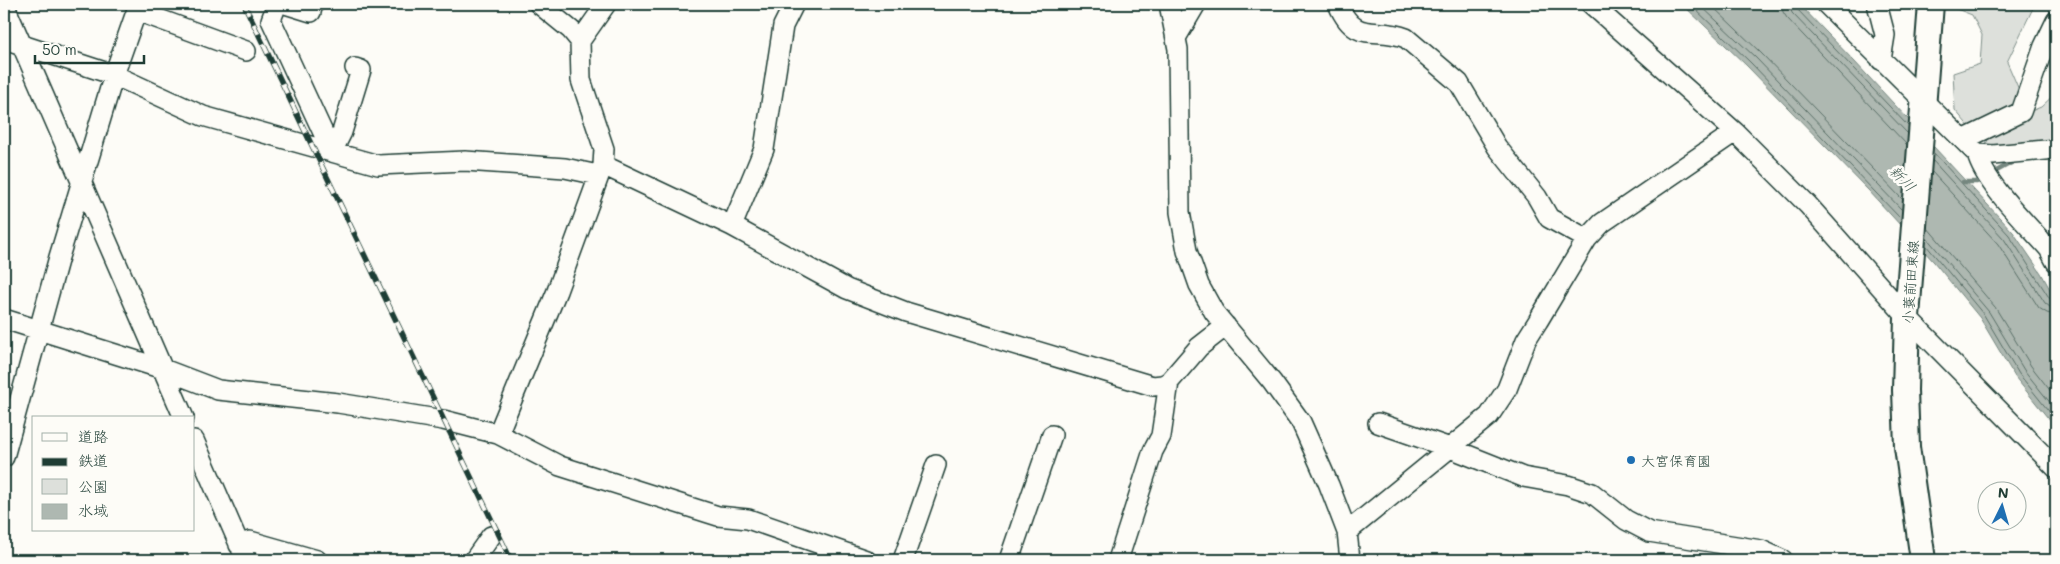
<svg xmlns="http://www.w3.org/2000/svg" width="2060" height="564" viewBox="0 0 2060 564" font-family="Mali,'Klee One',sans-serif">
<style>
.green{fill:#dde0db;stroke:#7e8e88}
.water{fill:#aeb8b1;stroke:#75877f}
.lines{fill:none;stroke-linecap:round;stroke-linejoin:round}
.shore{stroke:#586e66;stroke-width:1}
.stream{stroke:#75877f;stroke-width:4.5}
.minor-casing{stroke:#1f3d34;stroke-width:22}
.major-casing{stroke:#1f3d34;stroke-width:28}
.minor{stroke:#fdfcf7;stroke-width:19}
.major{stroke:#fdfcf7;stroke-width:24}
.rail-casing{stroke:#1f3d34;stroke-width:5.5}
.rail{stroke:#fdfcf7;stroke-width:4;stroke-dasharray:11;stroke-linecap:butt}
.poi-dot{fill:#1f6fb2;stroke:#fdfcf7;stroke-width:2}
.labels{text-anchor:middle;dominant-baseline:central;stroke-width:5;stroke-linejoin:round;paint-order:stroke}
.street-label{font-size:14px;fill:#1f3d34;stroke:#fdfcf7}
.poi-label{font-size:14px;fill:#1f3d34;stroke:#fdfcf7;text-anchor:start}
.water-label{font-size:15px;font-style:italic;fill:#435c53;stroke:#fdfcf7}
</style>
<rect width="100%" height="100%" fill="#fdfcf7"/>
<filter id="ink" filterUnits="userSpaceOnUse"><feTurbulence type="fractalNoise" baseFrequency=".02" numOctaves="2"/><feDisplacementMap in="SourceGraphic" scale="10" xChannelSelector="R" yChannelSelector="G"/><feConvolveMatrix kernelMatrix="1 2 1 2 8 2 1 2 1" color-interpolation-filters="sRGB"/></filter>
<g filter="url(#ink)">
<path class="green" d="M1949 4H2035L2007 62 2023 99 1971 129 1955 110 1953 73 1980 64 1982 35 1972 15 1949 6Z
M2056 93V142L2012 148 1986 144 1994 126 2041 107Z"/>
<path class="water" d="M1682 4H1799L1854 61 2013 232 2041 273 2056 300V428L2015 377 1980 318 1934 262 1869 191 1747 66Z"/>
<g class="lines">
<path class="shore" d="M1690 4 1751 63 1901 219
M1699 4 1756 58 1902 210
M1710 4 1761 53 1903 200
M1782 4 1783 12 1787 18 1907 145
M1789 4 1792 13 1908 134
M1795 4 1797 9 1908 126
M1933 152 2009 235 2050 299 2056 301
M1932 160 2004 239 2045 303 2050 307 2056 308
M1931 171 1998 244 2039 308 2047 313 2056 315
M1927 227 1995 307 2031 366 2056 398
M1926 237 1989 312 2024 370 2056 410
M1926 245 1984 315 2019 374 2056 420"/>
<path class="stream" d="M1991 174 2013 162
M1963 182H1977L1984 177"/>
<defs>
<path id="minor" d="M4 4 184 418
M277 4 271 20 332 152
M285 4 311 12 313 4
M1169 4 1178 49 1180 212 1187 251 1199 285 1214 312 1272 382 1301 422 1329 485 1347 532 1350 560
M1338 4C1356 46 1375 25 1406 38L1459 83 1497 147 1537 197 1549 218 1587 239
M1591 4 1735 132 1808 205 1907 317 2056 468
M1826 4 1977 154 1993 155 2056 149
M1877 4 1885 35 1881 60
M137 11 246 51
M1176 38 1196 4
M4 39 114 75 203 116 378 165 465 161 565 168 598 175
M580 41 606 4
M1963 140 2021 112 2044 46 2056 21
M332 152 342 132 361 70 355 68
M1977 154C1984 183 2029 226 2049 249L2056 262
M603 165 732 226 847 289 906 312 1153 386 1162 385 1169 382 1199 347 1226 326
M732 226 764 149 783 26 794 4
M4 319 163 369 218 390 338 403 443 420 498 434 560 466 718 516 748 519 866 560
M1378 423 1450 448 1523 477 1568 485 1592 493 1626 520 1649 532 1761 550 1783 560
M498 434 557 291 603 165 604 149 581 80 580 41 571 30 539 4
M194 440 246 560
M4 457 59 257 114 75 139 4
M1347 532 1489 416 1507 389 1526 340 1538 321 1587 239 1602 223 1735 132
M239 545 250 541 317 560
M474 560 491 536
M903 560 936 465
M1009 560 1052 435
M1118 560 1153 451 1161 436 1169 382"/>
<path id="major" d="M1923 560 1907 447 1905 390 1907 317 1931 4"/>
</defs>
<use href="#minor" class="minor-casing"/>
<use href="#major" class="major-casing"/>
<use href="#minor" class="minor"/>
<use href="#major" class="major"/>
<defs>
<path id="rail" d="M244 4 511 560"/>
</defs>
<use href="#rail" class="rail-casing"/>
<use href="#rail" class="rail"/>
</g>
</g>
<circle class="poi-dot" cx="1631" cy="460" r="5"/>
<g class="labels">
<g class="street-label">
<text transform="translate(1910 282) rotate(-86)">小蓑前田東線</text>
</g>
<g class="poi-label">
<text x="1641" y="460">大宮保育園</text>
</g>
<g class="water-label">
<text transform="translate(1903 178) rotate(46)">新川</text>
</g>
</g>
<rect width="2060" height="564" fill="none" stroke="#fdfcf7" stroke-width="20"/>
<rect x="10" y="10" width="2040" height="544" fill="none" stroke="#1f3d34" stroke-width="2" filter="url(#ink)"/>
<rect x="32" y="416" width="162" height="115" fill="#fdfcf7" stroke="#a4b0a9"/>
<rect x="42" y="433" width="25" height="8" fill="#fdfcf7" stroke="#a4b0a9"/>
<text x="78" y="442" font-size="15" fill="#1f3d34">道路</text>
<rect x="42" y="458" width="25" height="8" fill="#1f3d34" stroke="#a4b0a9"/>
<text x="78" y="466" font-size="15" fill="#1f3d34">鉄道</text>
<rect x="42" y="479" width="25" height="15" fill="#dde0db" stroke="#a4b0a9"/>
<text x="78" y="492" font-size="15" fill="#1f3d34">公園</text>
<rect x="42" y="504" width="25" height="15" fill="#aeb8b1" stroke="#a4b0a9"/>
<text x="78" y="516" font-size="15" fill="#1f3d34">水域</text>
<g transform="translate(2002 506) rotate(5)"><circle r="24" fill="#fdfcf7" stroke="#a4b0a9"/>
<path d="M0-4L9 19L0 12L-9 19Z" fill="#1f6fb2"/>
<text y="-8" font-size="14" font-weight="bold" text-anchor="middle" fill="#1f3d34">N</text>
</g>
<path d="M35 55v8h109v-8" fill="none" stroke="#1f3d34" stroke-width="2.5"/>
<text x="42" y="55" font-size="15" fill="#1f3d34" stroke="#fdfcf7" stroke-width="4" paint-order="stroke">50 m</text>
</svg>
